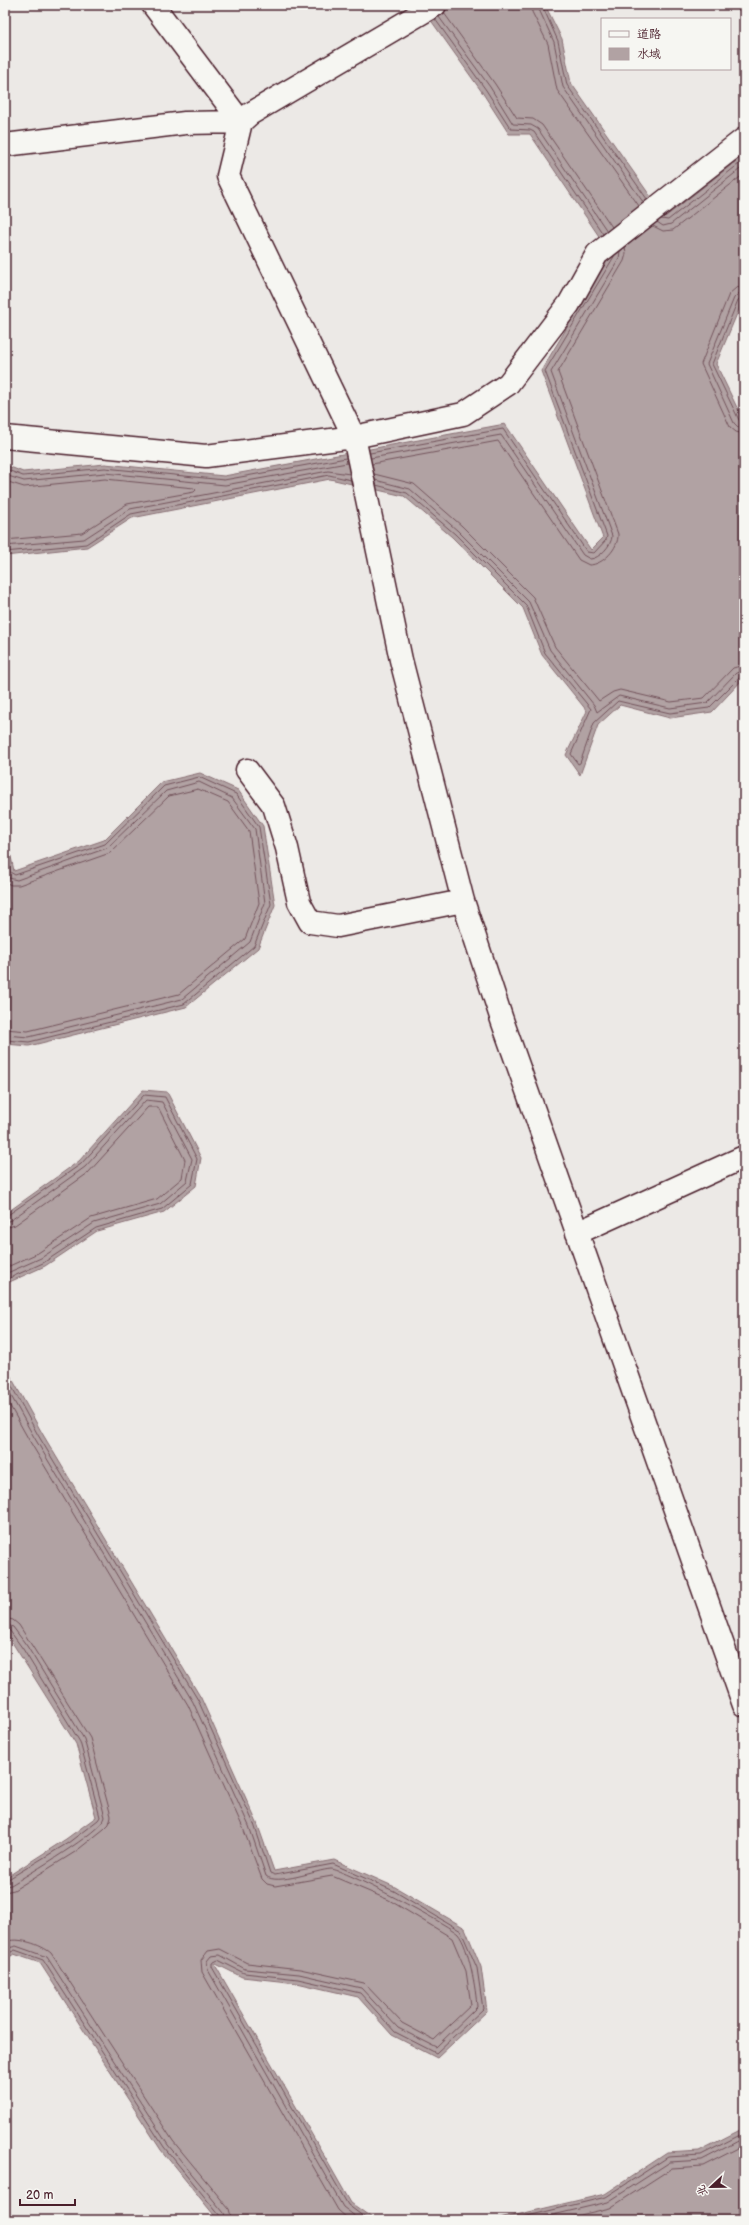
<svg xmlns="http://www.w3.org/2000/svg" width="749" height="2225" viewBox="0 0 749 2225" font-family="'Balsamiq Sans','LXGW WenKai TC',sans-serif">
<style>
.water{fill:#b1a2a3;stroke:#886e73}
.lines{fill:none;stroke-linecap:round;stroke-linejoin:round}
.shore{stroke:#73535b;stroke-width:1}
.minor-casing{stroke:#4a1f2b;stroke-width:25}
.minor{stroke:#f6f6f2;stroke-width:22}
</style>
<rect width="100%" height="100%" fill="#ece9e6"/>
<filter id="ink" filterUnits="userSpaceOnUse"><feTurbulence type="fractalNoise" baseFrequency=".025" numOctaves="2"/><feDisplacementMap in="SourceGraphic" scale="8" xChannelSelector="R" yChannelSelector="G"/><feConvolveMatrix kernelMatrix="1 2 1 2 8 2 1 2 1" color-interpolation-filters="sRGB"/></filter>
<g filter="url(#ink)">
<path class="water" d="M420 5H545L562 39 571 83 665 217 744 155V297L716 364 744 422V678L712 712 670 718 620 705 598 725 580 775 566 755 587 711 542 655 523 608 452 537 404 496 330 479 132 518 87 547 5 556V465L23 472 105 464 224 476 505 424 591 550 603 538 541 371 611 254 530 134H509L482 92Z
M200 773 238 790 263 826 275 905 258 948 186 1007 29 1046 5 1044V828L14 871 104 840 162 782Z
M143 1090 167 1092 201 1158 196 1186 164 1212 97 1231 45 1266 5 1284V1214L79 1161Z
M5 1366 42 1433 201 1698 257 1823 274 1871 334 1860 395 1887 465 1928 481 1967 487 2011 437 2058 392 2035 358 1997 297 1983 242 1977 214 1963 351 2203 375 2220H218L161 2150 40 1963 14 1954 5 1960V1878L66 1839 96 1817 76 1744 5 1631Z
M744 2128V2220H495L605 2194 667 2153 699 2151Z"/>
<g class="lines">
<path class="shore" d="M531 5 532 12 548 44 557 90 639 206
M537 5 554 42 563 87 643 202
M542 5 558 41 567 85 647 199
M444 13 495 84 517 118 533 119 542 125 612 227
M439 17 490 87 513 124 531 125 538 129 607 231
M435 19 486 90 511 129 530 130 534 132 603 234
M661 219 668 220 744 160
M657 222 663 226 671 224 744 166
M653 226 663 231 673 230 744 174
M744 286 736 288 729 294 701 364 730 427 736 432 744 434
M744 292 738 294 734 298 707 364 734 423 738 427 744 428
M744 297 738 300 712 364 739 420 744 423
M370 453 503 429 587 552 594 553 606 540 607 536 545 371 615 255
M371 458 501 435 583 555 590 559C599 559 612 545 612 536L551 372 619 259 620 251
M372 464 498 441 579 560 589 565C603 565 619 548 618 534L558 372 624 261 626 254 625 247
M5 469 23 476 105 468 224 480 346 458
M374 474 414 484 462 526 533 597 555 647 599 701 613 692 620 690 671 702 704 698 733 668 744 665
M5 475 24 481 105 473 225 485 347 463
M375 480 410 489 458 531 529 602 550 650 594 705 597 712 619 696 670 708 707 703 736 673 744 671
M5 481 24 487 105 479 194 488 196 490 194 492 127 504 82 533 5 540
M376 485 407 493 455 534 526 605 545 653 591 709 571 754 578 764 580 763 594 723 618 701 670 713 709 708 740 677 744 676
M5 546 84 539 130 509 328 471 350 474
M5 552 86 544 131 514 329 475 351 480
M5 848 10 872 15 875 105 844 164 786 199 777 236 794 259 827 271 904 254 946 184 1004 29 1042 5 1040
M5 872 9 878 17 880 107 848 166 791 199 782 232 798 255 829 265 903 250 942 182 999 29 1037 5 1035
M5 882 11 885H19L110 853 169 796 198 789 228 802 249 831 259 903 245 939 179 994 28 1031 5 1029
M5 1217 81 1164 144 1095 165 1097 197 1159 192 1184 162 1209 96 1228 43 1263 5 1280
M5 1222 11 1220 85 1167 146 1100 162 1102 192 1159 187 1181 160 1204 94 1223 41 1258 5 1274
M5 1228 15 1225 88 1173 148 1107H158L185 1160 182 1178 157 1199 91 1218 38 1253 5 1268
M5 1374 38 1435 198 1700 254 1824 270 1873 275 1875 333 1864 394 1891 461 1931 477 1968 483 2009 436 2053 395 2032 360 1993 298 1979 244 1973 218 1960 212 1963V1967L348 2205 368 2220
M5 1385 34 1437 193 1702 249 1826 266 1876C277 1886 316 1870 331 1869 343 1869 449 1925 458 1934 469 1947 476 1990 477 2007L436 2047 398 2028 361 1988 299 1974 245 1969 220 1955 211 1956 207 1961 208 1970 343 2207 360 2220
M5 1397 29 1440 188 1705 243 1828 262 1879 267 1884 275 1886 332 1876 389 1900 452 1938 466 1971 471 2005 434 2040 402 2023 364 1983 300 1969 247 1963 220 1949 208 1951 201 1960 202 1972 338 2210 349 2220
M5 1618 13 1620 19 1625 90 1738 111 1816 109 1824 104 1829 75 1852 14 1890 5 1892
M5 1624 13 1627 27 1646 84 1739 105 1817C103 1831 27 1875 11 1885L5 1886
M5 1629 10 1631 23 1649 80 1742 100 1817 98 1820 68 1843 5 1881
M5 1942C17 1936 42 1945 51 1953L173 2141 229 2209 232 2220
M5 1949 16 1946 47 1957 168 2145 224 2213 226 2220
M5 1955 15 1950 43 1960 164 2147 220 2216 221 2220
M511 2220 606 2197 668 2157 701 2155 744 2133
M532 2220 608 2202 670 2162 702 2160 744 2138
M559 2220 610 2208 672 2168 703 2166 744 2145"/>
<defs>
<path id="minor" d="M153 5 241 122
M435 5 250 114 241 122 228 176 354 437 401 660 463 901 502 1020 744 1705
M5 145 185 123 241 122
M5 437 206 456 354 437 463 414 508 384 569 304 597 254 744 139
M247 770 274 806 287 848 299 902 310 922 338 926 463 901
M577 1233 744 1157"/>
</defs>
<use href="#minor" class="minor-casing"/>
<use href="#minor" class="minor"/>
</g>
</g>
<rect width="749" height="2225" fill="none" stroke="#f6f6f2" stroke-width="20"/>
<rect x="10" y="10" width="729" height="2205" fill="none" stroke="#4a1f2b" stroke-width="1.5" filter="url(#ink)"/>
<rect x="601" y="18" width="130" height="52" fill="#f6f6f2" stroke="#b1a0a2"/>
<rect x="609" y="31" width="20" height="6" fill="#f6f6f2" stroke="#b1a0a2"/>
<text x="637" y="38" font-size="12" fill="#4a1f2b">道路</text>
<rect x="609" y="48" width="20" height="12" fill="#b1a2a3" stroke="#b1a0a2"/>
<text x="637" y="58" font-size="12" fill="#4a1f2b">水域</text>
<g transform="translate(711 2187) rotate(248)" stroke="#f6f6f2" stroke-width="3" paint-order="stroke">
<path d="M0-3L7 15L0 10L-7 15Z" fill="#4a1f2b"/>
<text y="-6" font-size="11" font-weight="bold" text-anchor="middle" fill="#4a1f2b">北</text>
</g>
<path d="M20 2199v6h55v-6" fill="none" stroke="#4a1f2b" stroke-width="2"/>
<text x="26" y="2199" font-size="12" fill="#4a1f2b" stroke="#f6f6f2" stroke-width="3" paint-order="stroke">20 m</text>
</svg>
